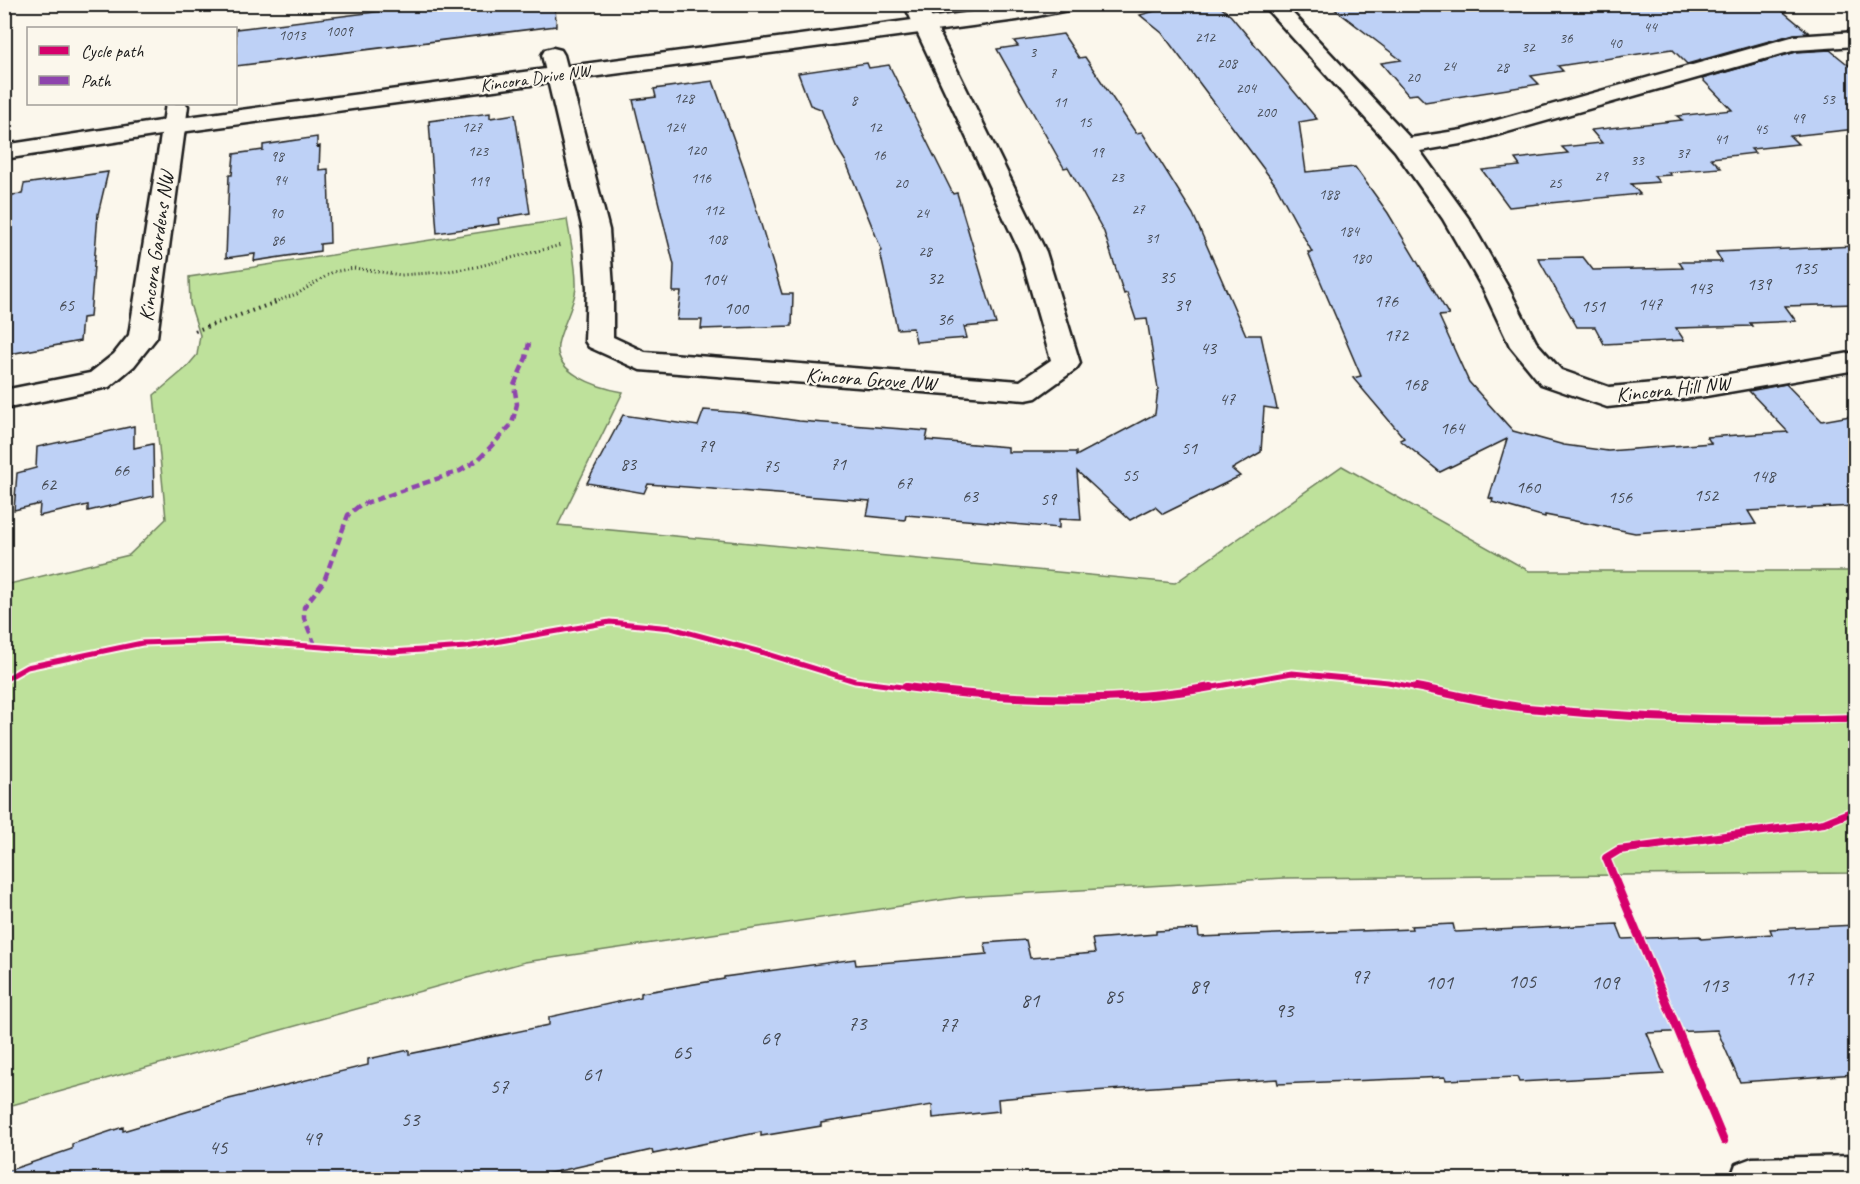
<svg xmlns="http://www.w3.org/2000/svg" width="1860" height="1184" viewBox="0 0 1860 1184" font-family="Caveat,sans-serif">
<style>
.green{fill:#bee19b;stroke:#6d7e5c;stroke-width:1.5}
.building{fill:#bed1f6;stroke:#1c1c1c;stroke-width:1.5}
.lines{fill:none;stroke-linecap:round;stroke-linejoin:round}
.street-casing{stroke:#1c1c1c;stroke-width:5}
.secondary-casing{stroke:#1c1c1c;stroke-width:5}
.path-far1{stroke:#1c1c1c;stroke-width:3;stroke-dasharray:1 3;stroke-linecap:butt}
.path{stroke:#1c1c1c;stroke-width:4;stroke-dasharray:1.5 4.5;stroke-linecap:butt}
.street{fill:#fbf7ec;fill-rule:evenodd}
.secondary{fill:#fbf7ec;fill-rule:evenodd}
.quiet{stroke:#8e44ad;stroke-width:4.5;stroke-dasharray:8 4.5;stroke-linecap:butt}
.cycleway-far1-casing{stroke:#fbf7ec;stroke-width:9}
.cycleway-casing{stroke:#fbf7ec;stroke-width:11}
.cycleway-far1{stroke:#d6006c;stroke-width:5}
.cycleway{stroke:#d6006c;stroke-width:8}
.labels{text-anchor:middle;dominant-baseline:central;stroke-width:4.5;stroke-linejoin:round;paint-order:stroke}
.far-number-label{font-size:15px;fill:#444952}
.far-street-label{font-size:18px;fill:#1c1c1c;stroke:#fbf7ec}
.number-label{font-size:18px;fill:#444952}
.street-label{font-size:21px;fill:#1c1c1c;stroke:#fbf7ec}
.near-number-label{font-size:21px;fill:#444952}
</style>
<rect width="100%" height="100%" fill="#fbf7ec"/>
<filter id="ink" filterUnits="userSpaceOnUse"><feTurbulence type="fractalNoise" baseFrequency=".0167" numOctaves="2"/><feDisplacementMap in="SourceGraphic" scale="12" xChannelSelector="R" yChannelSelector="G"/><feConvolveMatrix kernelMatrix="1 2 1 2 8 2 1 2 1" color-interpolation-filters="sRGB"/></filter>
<g filter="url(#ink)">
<path class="green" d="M567 219C570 240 577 266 576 288 574 306 564 322 559 340 549 373 600 388 623 392L558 525 1175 583 1342 466 1529 571H1855V873L1284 878 961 897 525 962 5 1107V585L129 555 166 519 154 395 186 368 197 355 200 335 190 304 189 277Z"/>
<path class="building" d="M440 4H555L556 26 236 66V29Z
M1181 4H1217L1231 16 1317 119 1299 122 1306 172 1355 167 1388 213 1449 315 1439 316 1469 382 1513 431 1564 445 1608 451 1711 443 1707 437 1788 432 1749 391 1786 384 1822 421 1856 415V506L1748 511 1756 524 1635 533 1545 515V517L1492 502 1493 499 1489 498 1507 439 1440 472 1400 440 1404 438 1353 378 1361 376 1308 252H1312L1275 184 1162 33 1140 15Z
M1328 4H1774L1809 33 1794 34 1687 64 1672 49 1558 66 1563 71 1531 76 1539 84 1425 102 1417 94 1408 95 1381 63 1401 60Z
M1063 34 1079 58 1085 57 1136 133 1142 132 1193 214 1246 335H1261L1277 409 1264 407 1261 452 1232 469 1240 476 1163 514 1155 507 1130 520 1077 471 1081 520 1059 519V528L906 515 905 520 867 516 870 501 648 484 644 493 587 483 623 415 698 426 704 410 743 413 799 421 928 431 926 440 1008 447V452H1076V456L1155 414 1158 389 1147 319 1136 320 1127 293 1124 294 1104 232 1068 167 1064 168 997 49 1018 46 1014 41Z
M1830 50 1856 71V129L1790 136 1798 144 1751 149 1755 153 1711 158 1721 168 1668 172 1671 175 1654 176 1659 182 1631 184 1640 194 1509 207 1482 170 1520 166 1515 159 1568 153 1562 147 1602 143 1591 130 1682 120 1677 116 1732 110 1702 79 1796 52Z
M867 63 869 68 889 65 953 194 957 193 996 324 964 327 967 338 916 342 913 328 897 329 880 252 882 251 846 162 836 146 821 109 810 105 798 73Z
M713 81 744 168 782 294H793L792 326 701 329 702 320H677L681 292H673L674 265 633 100 656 97 654 89Z
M490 113V118L515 114 530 213 498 218 499 224 437 233 429 121Z
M317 137V147L320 146 319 170 328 169 330 243 320 244V251L254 261 255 254 226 258 229 175H232L234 154 263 150V145Z
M108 172 98 214 90 317 82 318 80 341 4 355V226L12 195 22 194 24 184Z
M1856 246V304L1785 306 1796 321 1750 323 1752 326 1676 328 1684 340 1604 344 1595 327H1577L1538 258 1583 257 1593 270 1683 268 1679 262H1722L1716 252Z
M134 426V448L153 444 154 496 88 511V505L39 516 40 504 14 510 17 473 36 468 37 447Z
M1453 924 1455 932 1617 924 1623 939 1700 936 1701 939 1772 934 1770 929 1856 925V1074L1740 1082 1717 1030 1647 1033 1664 1074 1519 1082 1517 1077 1446 1080 1445 1077 1278 1084 1277 1079 1077 1092 998 1099 999 1111 933 1118 932 1105 821 1123V1126L761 1136V1132L653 1154 652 1150 524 1179H4V1172L72 1149V1144L123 1127V1131L229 1099 368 1065V1059L409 1050V1054L549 1025V1017L641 997V993L724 979V977L855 959 856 965 987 954 985 943 1026 940 1030 958 1095 953 1092 939 1156 934V931L1198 929 1199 937 1412 929 1411 926Z"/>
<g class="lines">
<defs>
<path id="street" d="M904 4H925L1046 252 1080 363 1076 369 1036 398 1026 400 640 370 589 347 585 341 587 288 583 230 542 55 545 50 553 48 561 50 564 55 609 230 613 288V337L645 352 1020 381 1051 360 1020 252Z
M1262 4H1284L1410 138 1462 130 1795 36 1856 32V46L1796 50 1472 142 1420 151 1469 219 1509 289 1536 342 1561 370 1609 387 1700 379 1856 352V370L1700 397 1607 407 1541 384 1510 346 1483 289 1443 219 1395 151Z
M166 104H186L188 106 157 337 134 366 109 387 4 409V390L90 373 114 354 129 335Z
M1856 1156V1180H1730L1736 1164 1752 1158Z"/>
<path id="secondary" d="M1032 4H1075L1073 9 1017 20 173 133 4 159V145L173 119Z"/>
</defs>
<use href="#street" class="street-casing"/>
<use href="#secondary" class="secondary-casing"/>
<path class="path-far1" d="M274 302 297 294 333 272 354 268 401 275 442 272 476 267 561 245"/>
<path class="path" d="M195 331 279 301"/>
<use href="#street" class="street"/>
<use href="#secondary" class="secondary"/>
<path class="quiet" d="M315 645 304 618V607L324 581 348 515 360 505 460 471 479 459 512 424 517 404 514 385 526 358 529 343"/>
<defs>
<path id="cycleway-far1" d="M4 680 27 667 142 643 228 640 392 652 466 647 610 622 671 628 761 652 855 681 918 689
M1202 689 1292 673 1388 682 1424 689"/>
<path id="cycleway" d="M906 687C1006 700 1111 705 1211 687
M1416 687C1453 694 1491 704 1528 708 1637 719 1747 722 1856 718
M1724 1141 1606 858 1619 850 1824 823 1856 810"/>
</defs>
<use href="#cycleway-far1" class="cycleway-far1-casing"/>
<use href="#cycleway" class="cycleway-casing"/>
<use href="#cycleway-far1" class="cycleway-far1"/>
<use href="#cycleway" class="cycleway"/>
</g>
</g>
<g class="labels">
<g class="far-number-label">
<text x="1650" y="27">44</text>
<text x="339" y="31">1009</text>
<text x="292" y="35">1013</text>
<text x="1205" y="37">212</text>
<text x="1566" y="38">36</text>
<text x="1615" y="43">40</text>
<text x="1528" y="47">32</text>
<text x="1033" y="52">3</text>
<text x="1227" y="63">208</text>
<text x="1449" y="66">24</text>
<text x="1502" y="67">28</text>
<text x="1053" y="73">7</text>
<text x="1413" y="77">20</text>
<text x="1246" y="88">204</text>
<text x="684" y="98">128</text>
<text x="1828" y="99">53</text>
<text x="854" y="100">8</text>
<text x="1060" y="102">11</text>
<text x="1266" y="112">200</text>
<text x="1798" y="118">49</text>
<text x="1085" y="122">15</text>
<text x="472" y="127">127</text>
<text x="675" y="127">124</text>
<text x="875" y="127">12</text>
<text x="1761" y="129">45</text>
<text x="1721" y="139">41</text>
<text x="696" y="150">120</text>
<text x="478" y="151">123</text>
<text x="1097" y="152">19</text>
<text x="1683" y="153">37</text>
<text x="879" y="155">16</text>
<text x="277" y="156">98</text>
<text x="1637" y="160">33</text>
<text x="1601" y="176">29</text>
<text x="1117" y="177">23</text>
<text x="701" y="178">116</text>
<text x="280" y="180">94</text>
<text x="479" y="181">119</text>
<text x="901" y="183">20</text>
<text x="1555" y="183">25</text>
<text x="1329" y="194">188</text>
<text x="1138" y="209">27</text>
<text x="714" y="210">112</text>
<text x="276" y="213">90</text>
<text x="922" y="213">24</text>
<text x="1349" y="231">184</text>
<text x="1152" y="238">31</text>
<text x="717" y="239">108</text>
<text x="278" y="240">86</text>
<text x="925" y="251">28</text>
<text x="1361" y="258">180</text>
</g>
<g class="far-street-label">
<text transform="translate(535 78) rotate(-8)">Kincora Drive NW</text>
</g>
<g class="number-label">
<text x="1805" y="268">135</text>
<text x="1167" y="277">35</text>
<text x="935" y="278">32</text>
<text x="714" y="279">104</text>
<text x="1759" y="284">139</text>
<text x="1700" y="288">143</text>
<text x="1386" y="301">176</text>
<text x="1650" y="304">147</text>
<text x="66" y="305">65</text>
<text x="1182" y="305">39</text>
<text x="1593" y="306">151</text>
<text x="736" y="308">100</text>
<text x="945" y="319">36</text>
<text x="1396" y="335">172</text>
<text x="1208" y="348">43</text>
<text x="1415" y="384">168</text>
<text x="1227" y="399">47</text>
<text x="1452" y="428">164</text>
<text x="706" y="446">79</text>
<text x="1189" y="448">51</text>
<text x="628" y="464">83</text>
<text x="838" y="464">71</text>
<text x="771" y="466">75</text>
<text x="121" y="470">66</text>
<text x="1130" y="475">55</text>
<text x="1763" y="476">148</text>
<text x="904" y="483">67</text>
<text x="48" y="484">62</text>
<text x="1528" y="487">160</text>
<text x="1706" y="495">152</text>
<text x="970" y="496">63</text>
<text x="1620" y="497">156</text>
<text x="1048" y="499">59</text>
</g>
<g class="street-label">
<text transform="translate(156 246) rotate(-82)">Kincora Gardens NW</text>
<text transform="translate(871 379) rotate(4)">Kincora Grove NW</text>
<text transform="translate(1673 389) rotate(-6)">Kincora Hill NW</text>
</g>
<g class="near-number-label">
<text x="1360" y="976">97</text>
<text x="1799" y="978">117</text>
<text x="1522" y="981">105</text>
<text x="1439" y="982">101</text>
<text x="1605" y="982">109</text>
<text x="1714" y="985">113</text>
<text x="1199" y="986">89</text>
<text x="1114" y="996">85</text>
<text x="1030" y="1000">81</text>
<text x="1284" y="1010">93</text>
<text x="857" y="1023">73</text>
<text x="948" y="1024">77</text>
<text x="770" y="1038">69</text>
<text x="682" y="1052">65</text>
<text x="592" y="1074">61</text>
<text x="499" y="1086">57</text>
<text x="410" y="1119">53</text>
<text x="312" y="1138">49</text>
<text x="218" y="1147">45</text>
</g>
</g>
<rect width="1860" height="1184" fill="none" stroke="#fbf7ec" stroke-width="24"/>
<rect x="12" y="12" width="1836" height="1160" fill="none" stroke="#1c1c1c" stroke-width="2" filter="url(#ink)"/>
<rect x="27" y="27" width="210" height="78" fill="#fbf7ec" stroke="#a29f99" stroke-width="1.5"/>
<rect x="39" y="46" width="30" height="9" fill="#d6006c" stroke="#a29f99" stroke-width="1.5"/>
<text x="81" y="57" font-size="18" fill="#1c1c1c">Cycle path</text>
<rect x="39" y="76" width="30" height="9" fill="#8e44ad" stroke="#a29f99" stroke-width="1.5"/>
<text x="81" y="87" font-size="18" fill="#1c1c1c">Path</text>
</svg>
